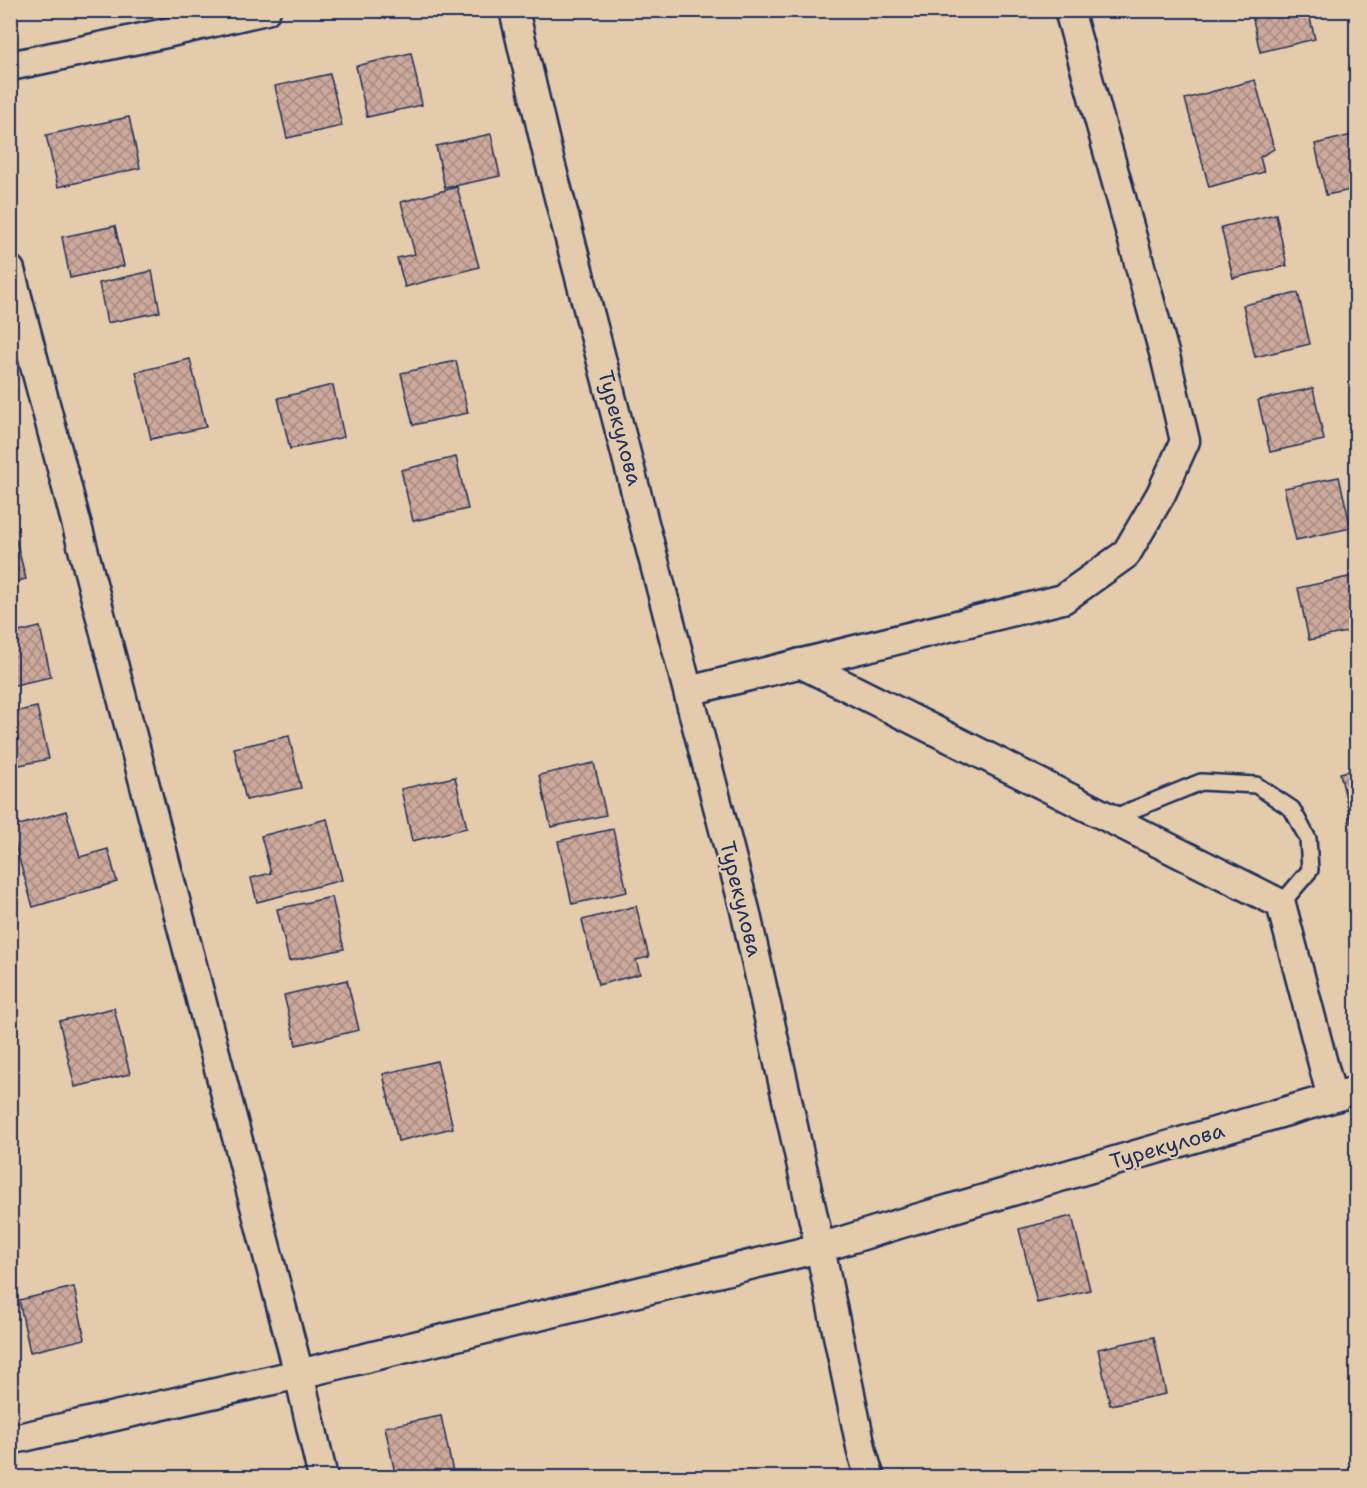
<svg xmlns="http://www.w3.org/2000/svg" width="1367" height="1488" viewBox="0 0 1367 1488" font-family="'Shantell Sans',sans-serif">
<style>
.building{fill:url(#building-cross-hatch);stroke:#1b2f5e;stroke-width:1.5}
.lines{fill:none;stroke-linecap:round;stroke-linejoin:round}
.lane-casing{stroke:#1b2f5e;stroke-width:20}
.street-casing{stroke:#1b2f5e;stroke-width:33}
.lane{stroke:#e3cbab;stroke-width:15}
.street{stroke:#e3cbab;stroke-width:28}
.labels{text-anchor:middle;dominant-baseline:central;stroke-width:4.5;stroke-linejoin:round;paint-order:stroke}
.street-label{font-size:21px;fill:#1b2f5e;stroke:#e3cbab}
</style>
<defs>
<pattern id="building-cross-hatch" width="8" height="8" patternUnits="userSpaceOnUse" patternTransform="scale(1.5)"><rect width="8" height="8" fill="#cda99b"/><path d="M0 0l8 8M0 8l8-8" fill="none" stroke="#a68a82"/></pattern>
</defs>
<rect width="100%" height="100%" fill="#e3cbab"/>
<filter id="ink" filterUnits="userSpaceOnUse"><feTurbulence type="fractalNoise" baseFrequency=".0167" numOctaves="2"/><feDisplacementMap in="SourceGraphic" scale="12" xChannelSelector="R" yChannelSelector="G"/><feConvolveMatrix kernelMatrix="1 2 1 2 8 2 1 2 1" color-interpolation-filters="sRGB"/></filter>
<g filter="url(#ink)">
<path class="building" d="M1251 10H1308L1315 39 1260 52Z
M411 53 422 105 367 117 356 66Z
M330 74 342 126 287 138 275 86Z
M1255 80 1274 149 1260 157 1264 172 1209 187 1185 99Z
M129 117 140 168 58 187 46 135Z
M491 134 500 176 445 188 436 146Z
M1356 134V189L1326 195 1315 144Z
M457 187 479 267 405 287 397 258 415 254 401 202Z
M1276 214 1287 266 1233 278 1221 227Z
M115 226 124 266 70 278 62 237Z
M152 271 160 312 107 323 99 283Z
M1298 293 1310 344 1255 357 1243 305Z
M190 359 206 427 151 439 136 372Z
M456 361 468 413 413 425 401 373Z
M333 385 344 437 290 449 278 398Z
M1313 388 1324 440 1270 452 1258 400Z
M456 457 468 509 413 521 401 470Z
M1339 477 1351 528 1296 540 1284 488Z
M16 540 26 579 10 583V541Z
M1353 576 1356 593V630L1309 640 1298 588Z
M40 627 51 677 10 686V634Z
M37 707 49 759 10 767V713Z
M289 736 301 788 246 800 234 748Z
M594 763 606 815 551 827 539 775Z
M1356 769V824L1352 825 1340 773Z
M455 777 467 828 412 841 401 789Z
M66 811 80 857 108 849 117 882 33 907 10 828Z
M327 819 342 880 257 902 251 878 271 873 261 836Z
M613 829 627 892 572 904 558 841Z
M332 897 344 949 289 961 277 909Z
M636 906 649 957 636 960 640 974 598 985 582 920Z
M347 980 359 1030 296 1045 284 995Z
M114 1008 130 1074 75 1087 59 1021Z
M437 1061 453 1128 398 1141 383 1074Z
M1072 1216 1090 1290 1037 1303 1019 1229Z
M74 1287 85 1339 30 1352 19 1300Z
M1154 1337 1166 1394 1110 1405 1098 1349Z
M441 1416 453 1472 429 1478H396L385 1427Z"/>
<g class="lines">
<defs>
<path id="lane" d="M1110 819 1201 782 1256 785 1292 809 1308 839 1310 870 1281 904"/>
<path id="street" d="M514 10 547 151 745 910 820 1248 902 1223 1356 1091
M10 66 166 33 266 10
M10 270 299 1374 323 1478
M800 663 1281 904 1332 1098
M688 691 1063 599 1126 554 1161 494 1185 441 1166 360 1069 10
M10 1440 299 1374 820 1248 862 1452 870 1478"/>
</defs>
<use href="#lane" class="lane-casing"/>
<use href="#street" class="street-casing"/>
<use href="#lane" class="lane"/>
<use href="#street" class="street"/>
</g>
</g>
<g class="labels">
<g class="street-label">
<text transform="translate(620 428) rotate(75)">Турекулова</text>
<text transform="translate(741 899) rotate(76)">Турекулова</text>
<text transform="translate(1167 1146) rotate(-16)">Турекулова</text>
</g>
</g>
<rect width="1367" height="1488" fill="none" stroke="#e3cbab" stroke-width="36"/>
<rect x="18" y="18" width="1331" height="1452" fill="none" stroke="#1b2f5e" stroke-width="2" filter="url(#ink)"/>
</svg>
